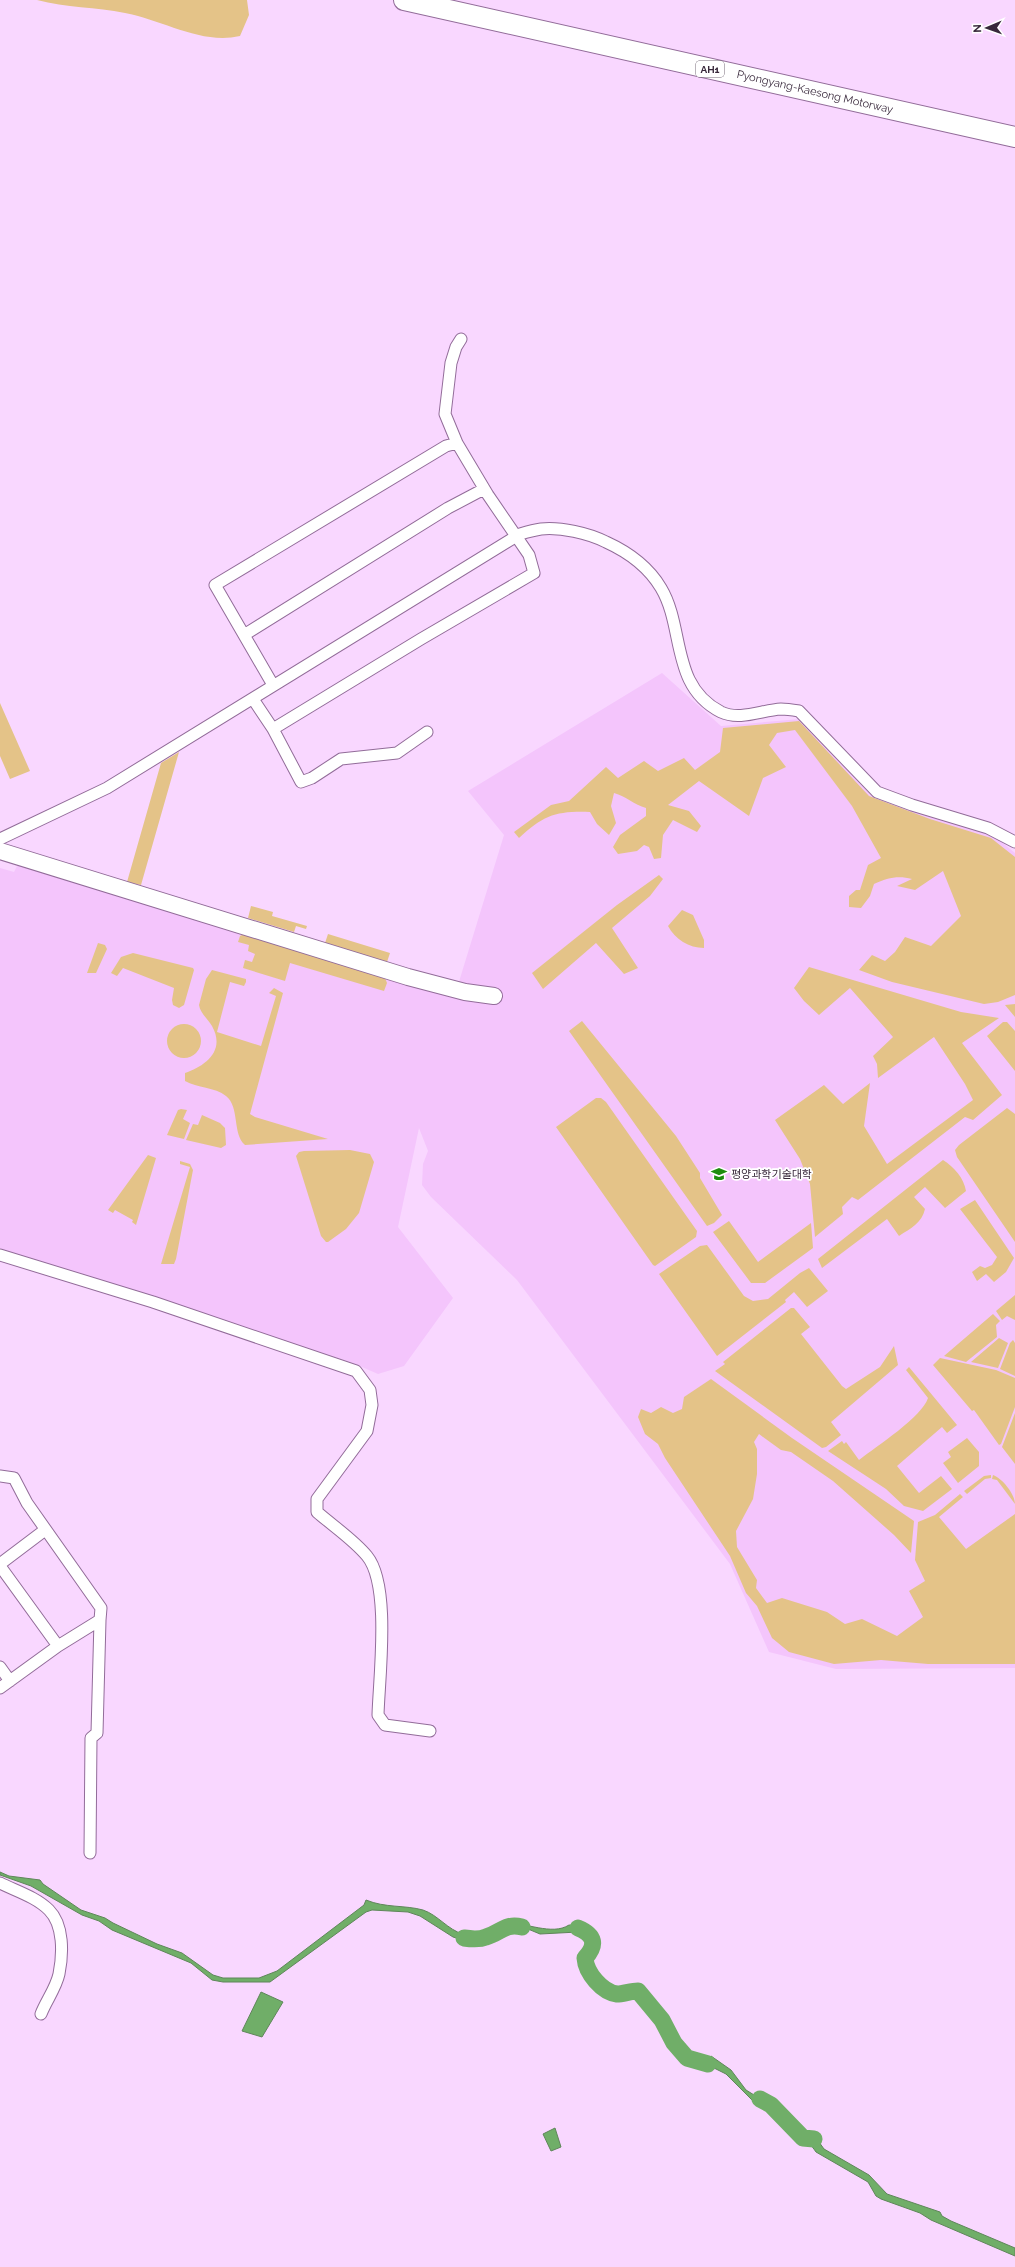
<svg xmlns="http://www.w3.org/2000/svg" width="1015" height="2267" viewBox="0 0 1015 2267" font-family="Raleway,'Noto Sans KR',sans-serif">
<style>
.built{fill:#f4c5fc}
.green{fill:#e4c388}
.water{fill:#70ae68;stroke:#5f865a}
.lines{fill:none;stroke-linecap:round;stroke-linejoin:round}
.river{stroke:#70ae68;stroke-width:17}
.street-casing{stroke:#926c99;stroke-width:13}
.secondary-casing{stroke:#926c99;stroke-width:18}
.highway-casing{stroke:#926c99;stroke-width:22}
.street{stroke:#fff;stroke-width:11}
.secondary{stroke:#fff;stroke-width:16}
.highway{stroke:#fff;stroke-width:20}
.labels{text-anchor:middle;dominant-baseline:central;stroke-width:3.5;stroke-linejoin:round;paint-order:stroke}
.shield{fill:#fff;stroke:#746876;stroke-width:1}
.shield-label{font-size:10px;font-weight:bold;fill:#38283b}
.street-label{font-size:11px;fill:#38283b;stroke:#fff}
.poi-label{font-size:11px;fill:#38283b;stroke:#fff;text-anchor:start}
</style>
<rect width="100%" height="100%" fill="#f9d7ff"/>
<path class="built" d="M662 673 721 726 800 719 870 795 994 836 1015 853V1668L836 1669 769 1652 730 1564 517 1280 431 1197 422 1185 423 1164 428 1151 419 1128 398 1227 453 1298 404 1366 378 1374 353 1363 0 1249V868L14 872 19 862 454 998 504 835 468 791Z"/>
<path class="green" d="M37 0H247L249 15 240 36C201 45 163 20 125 13 96 7 66 8 37 0Z
M0 703 30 771 10 779 0 756Z
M799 721 869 796 930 819 991 838 1015 857V995L998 1002 984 1004 892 982 859 970 872 955 885 961 895 952 905 937 931 946 961 916 943 871 915 890 897 886 912 879C898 875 887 878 874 884L870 896 861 908 849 907V896L856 890H860L868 865 881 858 852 806 795 730 777 733 769 745 786 767 763 778 749 816 699 781 668 805 689 811 701 826 697 832 673 820 663 835 661 858 654 859 649 847 644 845 637 851 618 854 613 847 620 835 646 816V808C634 805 626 796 614 793L611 806 616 823 609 835 597 824 590 812C556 811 544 815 519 838L514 832 551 805 569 801 606 767 618 778 644 761 658 771 684 758 695 770 720 752 723 728Z
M179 752 141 885 127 882 161 763Z
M659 875 663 879 650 896 612 928 638 968 624 974 596 943 543 989 532 973 617 905Z
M251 906 273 912 272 916 307 926 306 929 296 926 294 932 248 918Z
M682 910 693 915 704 940V948C689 948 675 939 668 926Z
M244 934 385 978 387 983 384 991 290 963 285 981 243 968 245 960 252 962 255 954 248 951 249 945 238 942 240 936Z
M328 934 390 953 387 962 325 943Z
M98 943 105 945 107 949 96 973H87Z
M133 953 193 968 194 970 184 1005 179 1008 173 1005 172 1000 174 988 123 968 117 976 111 973 121 957Z
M809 967 961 1012 999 1018 962 1043 1002 1095 973 1120 965 1117 858 1200 852 1197 842 1207 843 1214 815 1237 810 1184 800 1159 775 1120 824 1085 843 1104 870 1083 864 1126 887 1164 973 1100 965 1084 934 1037 878 1078 877 1064 873 1056 893 1037 850 988 819 1015 804 1001 794 988Z
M212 970 246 979V982L244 986 230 982 217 1032 261 1046 276 996 269 993 274 988 283 993 250 1114 255 1117 328 1139 245 1145C232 1134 240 1107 226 1096 215 1087 197 1088 185 1081V1073C205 1066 226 1051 212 1026 208 1019 200 1013 199 1005L206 979Z
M1015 1004V1017L1005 1005Z
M582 1021 676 1136 700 1173V1178L722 1215 714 1223 707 1226 569 1031Z
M1003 1022H1007L1015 1031V1071L987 1036Z
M167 1041a17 17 0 1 1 34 0a17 17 0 1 1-34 0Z
M596 1098H601L606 1102 697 1231 696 1237 655 1266 653 1265 556 1127Z
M1007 1108 1015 1114V1242L957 1157 955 1150 959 1145Z
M181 1109 187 1110 183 1119 190 1123 184 1139 167 1135 178 1110Z
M202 1115 220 1123 225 1128 226 1145 221 1148 186 1140 193 1124 198 1125Z
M350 1150 370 1154 374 1162 359 1213 346 1229 328 1242H326L321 1236 296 1156 299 1152 304 1151Z
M148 1155 156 1158 136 1225 132 1222 133 1220 115 1210 113 1213 108 1210Z
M943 1160C954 1167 964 1178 966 1191L945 1208 925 1187 914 1197 925 1209C922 1223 911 1228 899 1236L887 1219 822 1268 818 1259Z
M180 1161 190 1164 193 1170 176 1259 174 1264H161L190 1167 180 1164Z
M975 1200 1014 1258 1006 1272 994 1282 986 1274 977 1281 972 1272 980 1266 985 1268 992 1265 997 1257 960 1209Z
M729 1221 758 1262 811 1223 813 1248 765 1283H751L713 1232Z
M707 1245 744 1296 753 1301 768 1299 800 1273 809 1268 828 1291 807 1307 794 1292 785 1300 786 1302 717 1356 659 1274 700 1246Z
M1015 1295V1320L1007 1316 1002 1320 996 1311Z
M791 1308H794L810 1327 801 1334 842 1386 846 1389 880 1367 894 1346 898 1365 831 1422 841 1435 826 1447 822 1448 715 1371 725 1364 723 1362Z
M993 1314 1000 1321 996 1325 997 1337 966 1362 944 1356Z
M999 1338 1008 1343 998 1368 971 1362Z
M1013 1340 1015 1343V1376L1000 1369 1010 1343Z
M940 1358 996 1370 1015 1378V1407L1001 1444 999 1445 974 1410 972 1411 933 1365Z
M909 1367 957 1425 947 1433 942 1427 897 1466 919 1493 941 1476 952 1489 923 1511 904 1506 886 1489 828 1451 842 1441 844 1444 846 1442 859 1460C877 1446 922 1417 928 1398L906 1370Z
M711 1379 792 1438 914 1521 911 1553 894 1535 833 1481 791 1452 781 1450 759 1434 754 1442 757 1449V1474L753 1499 736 1531 737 1547 757 1580 756 1588 767 1603 782 1598 827 1612 845 1624 862 1619 897 1636 923 1617 909 1591 925 1581 915 1560 918 1522 935 1515 960 1494 963 1497 939 1517 966 1549 1015 1514V1664H928L881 1660 834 1664 789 1652 772 1638 757 1606 746 1593 730 1556 665 1458 658 1444 645 1434 638 1417 641 1409 651 1413 661 1407 673 1413 682 1409 684 1397Z
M1015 1413V1464L1002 1447Z
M967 1438 979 1452V1466L958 1483 943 1463 951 1457 948 1452Z
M991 1475V1478L985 1479 967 1494 964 1491 984 1476Z
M993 1475C1002 1478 1015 1494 1015 1504L997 1480 992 1479Z"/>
<path class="water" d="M0 1872 9 1876 40 1880 43 1884 81 1910 105 1918 113 1923 157 1944 182 1953 213 1975 223 1978H259L277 1971 364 1905 366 1900C385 1908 405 1905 423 1910 438 1915 448 1930 463 1934 480 1939 490 1923 506 1923 525 1922 552 1936 569 1925 580 1926 597 1933 593 1947 591 1953 584 1957 586 1964 587 1969 599 1986 603 1989 613 1997 626 1986 636 1991 646 2000 656 2010 663 2022 670 2035 674 2047 685 2057L709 2060 711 2056 731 2070 746 2090 775 2108 793 2128 799 2132H806L814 2135 824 2149 869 2175 887 2194 940 2212 942 2216 951 2221 1015 2248V2256L931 2220 920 2213 881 2199 876 2196 868 2182 816 2152C812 2146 807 2140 799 2141L764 2105 755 2103 726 2074 712 2067 689 2063 680 2059 636 1996 631 1994 606 1997C594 1992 578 1968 580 1955L587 1950C589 1942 585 1936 578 1932L540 1934 528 1929 508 1927 484 1938 463 1940 453 1937 420 1916 408 1912 372 1910 366 1912 270 1982H223L212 1980 191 1963 112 1930 99 1921 82 1915 31 1886 0 1875Z
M261 1992 283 2002 262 2037 242 2031Z
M555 2128 561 2147 551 2151 543 2134Z"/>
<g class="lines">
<path class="river" d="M578 1928C595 1935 597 1945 585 1958 586 1973 602 1992 617 1994 623 1994 631 1991 638 1991L662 2020 674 2043 687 2058 708 2064
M464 1938C471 1939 479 1940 486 1937 501 1933 504 1923 522 1927
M760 2099 771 2105 803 2138 814 2139"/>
<defs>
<path id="street" d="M244 635 448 508 484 489
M273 685 215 585 446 446 457 443
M253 699 273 729 301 782 312 778 341 759 397 753 427 732
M273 729 421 639 534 573 529 555 488 495 457 443 445 414 451 363 456 347 461 339
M0 839 107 788 520 534C527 532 534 530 541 529 561 527 588 533 606 542 628 552 648 566 661 588 685 628 670 686 721 712 740 721 762 710 781 709 787 709 793 710 799 711L877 792 912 805 988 828 1015 842
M0 1255 153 1302 356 1371 370 1390 372 1405 367 1431 317 1499V1512C333 1526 354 1540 367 1556 391 1585 379 1678 378 1715L385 1725 430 1731
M0 1476 14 1478 27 1503 101 1608 100 1620 58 1646 0 1688
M0 1564 45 1530
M0 1566 58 1646
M0 1667 10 1681
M90 1853 91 1738 97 1733 100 1620
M0 1883C16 1891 36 1897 49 1910 64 1925 63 1954 59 1974 56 1988 46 2001 41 2014"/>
<path id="secondary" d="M0 851 408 977 465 992 494 996"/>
<path id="highway" d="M404 0 1015 137"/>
</defs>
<use href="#street" class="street-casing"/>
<use href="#secondary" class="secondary-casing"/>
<use href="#highway" class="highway-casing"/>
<use href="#street" class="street"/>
<use href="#secondary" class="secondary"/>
<use href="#highway" class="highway"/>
</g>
<defs>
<symbol id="university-bare" viewBox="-9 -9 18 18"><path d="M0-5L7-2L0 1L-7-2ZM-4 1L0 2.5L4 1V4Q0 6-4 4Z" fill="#1d8c0e" stroke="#fff" stroke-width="2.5" paint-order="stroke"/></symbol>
</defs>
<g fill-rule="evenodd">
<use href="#university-bare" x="708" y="1163" width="22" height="22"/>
</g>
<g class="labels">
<rect class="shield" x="696" y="61" width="28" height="16" rx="3"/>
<g class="shield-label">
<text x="710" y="69">AH1</text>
</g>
<g class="street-label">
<text transform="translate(815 92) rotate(13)">Pyongyang-Kaesong Motorway</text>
</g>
<g class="poi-label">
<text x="731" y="1174">평양과학기술대학</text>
</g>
</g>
<g transform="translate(987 28) rotate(268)" stroke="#ffffff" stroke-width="3" paint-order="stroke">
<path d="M0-3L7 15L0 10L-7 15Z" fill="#38283b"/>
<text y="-6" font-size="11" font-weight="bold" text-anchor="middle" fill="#38283b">N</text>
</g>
</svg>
